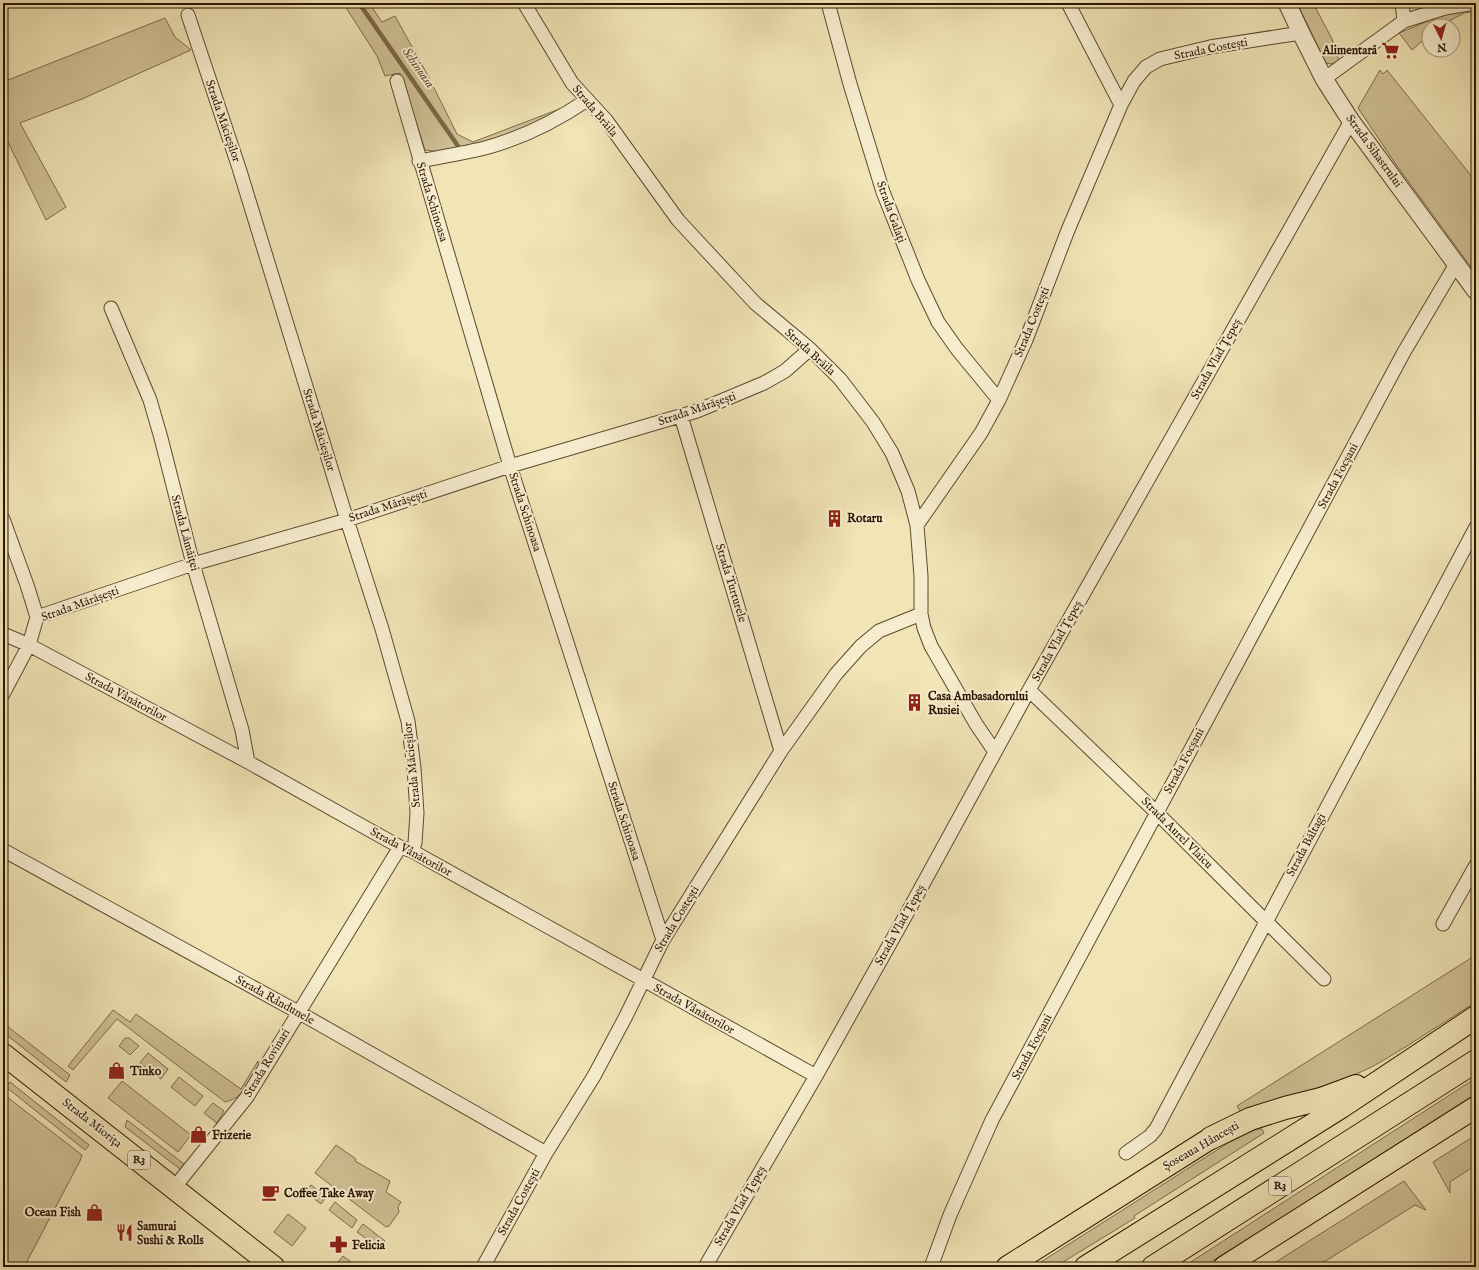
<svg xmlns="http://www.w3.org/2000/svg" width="1479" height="1270" viewBox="0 0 1479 1270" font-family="'IM FELL English',serif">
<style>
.green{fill:#d0c196;stroke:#7e6b4b}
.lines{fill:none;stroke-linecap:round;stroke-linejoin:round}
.stream{stroke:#7a6747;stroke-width:4.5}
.minor-casing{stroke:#5d492d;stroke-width:15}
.tertiary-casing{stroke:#5d492d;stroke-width:19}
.primary-casing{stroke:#2c1500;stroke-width:23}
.trunk-casing{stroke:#2c1500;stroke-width:24}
.minor{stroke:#f6edcf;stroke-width:13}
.tertiary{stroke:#f6edcf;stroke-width:17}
.primary{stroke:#f1e4b5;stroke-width:21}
.trunk{stroke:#f1e4b5;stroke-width:22}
.labels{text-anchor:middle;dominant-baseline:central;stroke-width:4;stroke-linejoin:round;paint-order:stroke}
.shield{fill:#f6edcf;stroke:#69563e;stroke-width:1}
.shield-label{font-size:11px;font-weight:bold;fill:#2c1500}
.street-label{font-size:12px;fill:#2c1500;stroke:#f6edcf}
.poi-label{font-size:12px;font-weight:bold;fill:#2c1500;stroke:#f6edcf;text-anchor:start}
.water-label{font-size:13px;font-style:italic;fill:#604c30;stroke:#f6edcf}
</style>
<rect width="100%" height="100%" fill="#f1e4b5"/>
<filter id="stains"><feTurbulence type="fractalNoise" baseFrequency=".005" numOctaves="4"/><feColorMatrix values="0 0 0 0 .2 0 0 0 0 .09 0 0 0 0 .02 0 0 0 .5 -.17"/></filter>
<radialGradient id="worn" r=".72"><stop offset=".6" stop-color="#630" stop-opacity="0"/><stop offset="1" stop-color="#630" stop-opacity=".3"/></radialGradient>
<path class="green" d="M343 3H369L382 22 395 16 427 74 457 134 473 142 562 108 541 122 492 142 442 152 425 150 400 73 385 76 377 56Z
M1297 3H1313L1332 39 1339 61 1331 64 1326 63Z
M1476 6V11L1464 13 1440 26H1429V35L1412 50 1399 33 1452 11Z
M165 18 175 37 191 50 82 99 20 123 66 207 46 220 3 132V82Z
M1380 70 1383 74 1387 70 1476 182V274L1395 163 1358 108Z
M1476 955V1002C1453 1017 1430 1031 1407 1046 1390 1056 1374 1067 1356 1074 1318 1090 1279 1098 1240 1111L1237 1106Z
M113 1010 130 1022 136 1014 241 1089 258 1061 259 1066C250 1083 245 1097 225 1102L117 1019 73 1070 68 1066Z
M3 1023 70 1075 66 1082 3 1032Z
M125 1038H129L139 1046 130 1055 119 1046Z
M148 1053 168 1069 161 1079 140 1063Z
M179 1077 203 1096 195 1106 171 1087Z
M1476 1078V1094L1203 1267H1183Z
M122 1081 191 1135 178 1152 108 1098Z
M10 1082 89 1145 85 1150 6 1087Z
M7 1097 82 1155 80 1161 24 1267H3V1102Z
M213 1103 224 1111 217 1123 204 1113Z
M127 1120 184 1164 180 1169 125 1127Z
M1257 1129H1262L1264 1133 1134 1216 1135 1218 1055 1267H1033L1228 1143Z
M1476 1135V1165L1450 1182V1193L1433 1162Z
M336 1145 356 1159 355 1161 390 1181 386 1192 401 1202 398 1207 399 1212 389 1226 386 1227 315 1173Z
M1404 1181 1426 1210 1415 1205 1316 1267H1268Z
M311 1185 326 1197 321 1204 305 1192Z
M335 1202 357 1220 352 1228 329 1210Z
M288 1214 306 1228 292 1246 274 1232Z
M363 1224 385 1241 379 1248 357 1232Z
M343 1256 358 1267H334Z"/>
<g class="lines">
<path class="stream" d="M359 3 458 146"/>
<defs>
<path id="minor" d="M524 3 572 83 606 120 678 220 755 303 810 349 840 379 873 422 892 453 908 491 917 525 921 576V614L924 628 931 646 976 724 995 752
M828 3 850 84 883 192 918 280 938 322 957 349 999 400
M1068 3 1121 105
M1402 3 1404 21
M188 15 239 168 347 520 382 629 408 721 414 768 417 813 415 843 412 851
M1324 79 1404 21 1445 8 1475 3
M397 81 510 466 663 940
M419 161C441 157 464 153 485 148 522 138 556 121 587 100
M111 308 150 400 161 438 193 564 242 730 248 762
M681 416 781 751
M3 519 27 585 37 617
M917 525 981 433 999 400 1026 340 1068 230 1121 105 1134 81 1146 67 1160 59 1210 47 1301 33
M37 617 193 564 347 520 510 466 697 411 764 383 785 371 810 349
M3 634 29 645 248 762 400 847 412 851C547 926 681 1002 816 1076
M1029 690 1157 813 1324 979
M3 694 29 645 37 617
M3 850 298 1012 546 1153
M1443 924 1476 865
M1126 1153 1150 1136 1156 1129 1476 527
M174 1188 247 1097 400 847
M483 1267 546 1153 594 1076 625 1018 663 940 781 751 836 674 861 646 879 631 921 614
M705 1267 816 1076 911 906 1029 690 1351 121
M931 1267 950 1215 992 1120 1404 352 1456 264"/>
<path id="tertiary" d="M1287 3 1301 33 1324 79 1351 121 1476 291"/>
<path id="primary" d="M3 1054 274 1267
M1007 1267 1211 1138
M1224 1267 1476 1107"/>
<path id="trunk" d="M1211 1138 1250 1119 1285 1108 1321 1099 1356 1086
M1086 1267 1341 1107 1476 1017
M1153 1267 1476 1061"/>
</defs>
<use href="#minor" class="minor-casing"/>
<use href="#tertiary" class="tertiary-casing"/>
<use href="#primary" class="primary-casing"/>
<use href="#trunk" class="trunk-casing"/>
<use href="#minor" class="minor"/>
<use href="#tertiary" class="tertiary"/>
<use href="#primary" class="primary"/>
<use href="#trunk" class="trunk"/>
</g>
<defs>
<symbol id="supermarket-bare" viewBox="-9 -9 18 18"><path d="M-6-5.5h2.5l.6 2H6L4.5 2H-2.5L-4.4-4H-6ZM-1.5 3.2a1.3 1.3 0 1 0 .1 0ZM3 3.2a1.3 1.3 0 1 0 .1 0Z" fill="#8f2418" stroke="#f6edcf" stroke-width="2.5" paint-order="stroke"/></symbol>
<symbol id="building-bare" viewBox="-9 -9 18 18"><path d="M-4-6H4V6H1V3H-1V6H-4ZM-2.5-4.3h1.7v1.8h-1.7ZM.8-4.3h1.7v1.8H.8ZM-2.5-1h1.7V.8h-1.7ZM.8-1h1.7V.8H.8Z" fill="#8f2418" stroke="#f6edcf" stroke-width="2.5" paint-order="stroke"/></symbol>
<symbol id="shop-bare" viewBox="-9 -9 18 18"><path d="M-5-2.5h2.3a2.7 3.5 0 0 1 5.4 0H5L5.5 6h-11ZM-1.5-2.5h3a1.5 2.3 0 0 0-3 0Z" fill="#8f2418" stroke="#f6edcf" stroke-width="2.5" paint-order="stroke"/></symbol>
<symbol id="cafe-bare" viewBox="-9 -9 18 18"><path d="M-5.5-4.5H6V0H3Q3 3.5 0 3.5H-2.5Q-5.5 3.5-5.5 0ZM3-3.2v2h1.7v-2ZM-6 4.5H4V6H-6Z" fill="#8f2418" stroke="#f6edcf" stroke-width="2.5" paint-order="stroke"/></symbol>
<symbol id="restaurant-bare" viewBox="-9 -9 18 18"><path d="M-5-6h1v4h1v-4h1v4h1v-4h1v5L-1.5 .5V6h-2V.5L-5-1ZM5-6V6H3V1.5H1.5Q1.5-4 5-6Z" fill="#8f2418" stroke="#f6edcf" stroke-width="2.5" paint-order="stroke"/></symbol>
<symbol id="pharmacy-bare" viewBox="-9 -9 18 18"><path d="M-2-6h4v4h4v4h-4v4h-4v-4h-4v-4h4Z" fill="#8f2418" stroke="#f6edcf" stroke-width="2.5" paint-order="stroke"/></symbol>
</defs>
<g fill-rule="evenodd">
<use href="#supermarket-bare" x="1378" y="38" width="25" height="25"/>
<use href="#building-bare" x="822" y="506" width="25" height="25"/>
<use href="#building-bare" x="902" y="690" width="25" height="25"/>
<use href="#shop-bare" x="104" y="1058" width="25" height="25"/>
<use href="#shop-bare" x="186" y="1122" width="25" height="25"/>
<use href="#cafe-bare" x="258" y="1180" width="25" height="25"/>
<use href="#shop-bare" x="82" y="1200" width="25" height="25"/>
<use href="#restaurant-bare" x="112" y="1220" width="25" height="25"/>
<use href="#pharmacy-bare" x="326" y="1232" width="25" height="25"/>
</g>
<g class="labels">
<g class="shield">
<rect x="128" y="1151" width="22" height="18" rx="3"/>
<rect x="1269" y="1177" width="22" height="18" rx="3"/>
</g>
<g class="shield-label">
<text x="139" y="1160">R3</text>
<text x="1280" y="1186">R3</text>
</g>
<g class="street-label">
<text transform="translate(1211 49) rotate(-11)">Strada Costești</text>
<text transform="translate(595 111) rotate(50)">Strada Brăila</text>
<text transform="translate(223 121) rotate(71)">Strada Măcieșilor</text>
<text transform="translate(1374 151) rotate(54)">Strada Sihastrului</text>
<text transform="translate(432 202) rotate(73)">Strada Schinoasa</text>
<text transform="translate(891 212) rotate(70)">Strada Galați</text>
<text transform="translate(1032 322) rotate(-68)">Strada Costești</text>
<text transform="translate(810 352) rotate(42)">Strada Brăila</text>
<text transform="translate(1216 359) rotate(-61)">Strada Vlad Țepeș</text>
<text transform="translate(697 409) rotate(-19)">Strada Mărășești</text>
<text transform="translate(319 430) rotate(73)">Strada Măcieșilor</text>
<text transform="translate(1338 476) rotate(-62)">Strada Focșani</text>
<text transform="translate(388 506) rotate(-18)">Strada Mărășești</text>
<text transform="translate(525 512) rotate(72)">Strada Schinoasa</text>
<text transform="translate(185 533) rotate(75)">Strada Lămăiței</text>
<text transform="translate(731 583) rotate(73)">Strada Turturele</text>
<text transform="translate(80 604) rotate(-20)">Strada Mărășești</text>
<text transform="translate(1057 641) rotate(-61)">Strada Vlad Țepeș</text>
<text transform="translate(126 697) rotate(28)">Strada Vânătorilor</text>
<text transform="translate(1184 761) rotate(-62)">Strada Focșani</text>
<text transform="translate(412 765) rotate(-96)">Strada Măcieșilor</text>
<text transform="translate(624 821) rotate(72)">Strada Schinoasa</text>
<text transform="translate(1177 833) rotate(45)">Strada Aurel Vlaicu</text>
<text transform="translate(1306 845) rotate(-62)">Strada Băltagi</text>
<text transform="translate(411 852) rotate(28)">Strada Vânătorilor</text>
<text transform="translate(677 919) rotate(-59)">Strada Costești</text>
<text transform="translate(900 925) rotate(-61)">Strada Vlad Țepeș</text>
<text transform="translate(275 1000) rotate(29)">Strada Rândunele</text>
<text transform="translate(694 1009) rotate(29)">Strada Vânătorilor</text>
<text transform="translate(1032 1047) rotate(-62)">Strada Focșani</text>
<text transform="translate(267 1063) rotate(-59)">Strada Rovinari</text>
<text transform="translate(92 1123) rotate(38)">Strada Miorița</text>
<text transform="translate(1201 1146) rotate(-30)">Șoseaua Hâncești</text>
<text transform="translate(519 1202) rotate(-61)">Strada Costești</text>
<text transform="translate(740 1206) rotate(-60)">Strada Vlad Țepeș</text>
</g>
<g class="poi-label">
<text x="1377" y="50" text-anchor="end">Alimentară</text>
<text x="847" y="518">Rotaru</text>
<text x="928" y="696">Casa Ambasadorului<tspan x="928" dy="14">Rusiei</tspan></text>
<text x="130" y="1071">Tinko</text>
<text x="212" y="1135">Frizerie</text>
<text x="284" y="1193">Coffee Take Away</text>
<text x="81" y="1212" text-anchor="end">Ocean Fish</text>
<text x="137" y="1226">Samurai<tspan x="137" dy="14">Sushi &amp; Rolls</tspan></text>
<text x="352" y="1245">Felicia</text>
</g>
<g class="water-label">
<text transform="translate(418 68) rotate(55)">Schinoasa</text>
</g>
</g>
<rect width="1479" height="1270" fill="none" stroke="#f1e4b5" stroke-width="16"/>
<rect x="4" y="4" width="1471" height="1262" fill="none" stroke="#2c1500" stroke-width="2"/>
<rect x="8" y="8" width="1463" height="1254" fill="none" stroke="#2c1500"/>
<g transform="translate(1441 38) rotate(175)"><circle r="19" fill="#f6edcf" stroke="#a5977c"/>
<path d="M0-3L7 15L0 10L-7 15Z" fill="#8f2418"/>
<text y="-6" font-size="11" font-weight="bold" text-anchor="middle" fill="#2c1500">N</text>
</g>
<rect width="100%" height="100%" filter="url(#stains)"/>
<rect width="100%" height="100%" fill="url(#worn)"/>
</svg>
